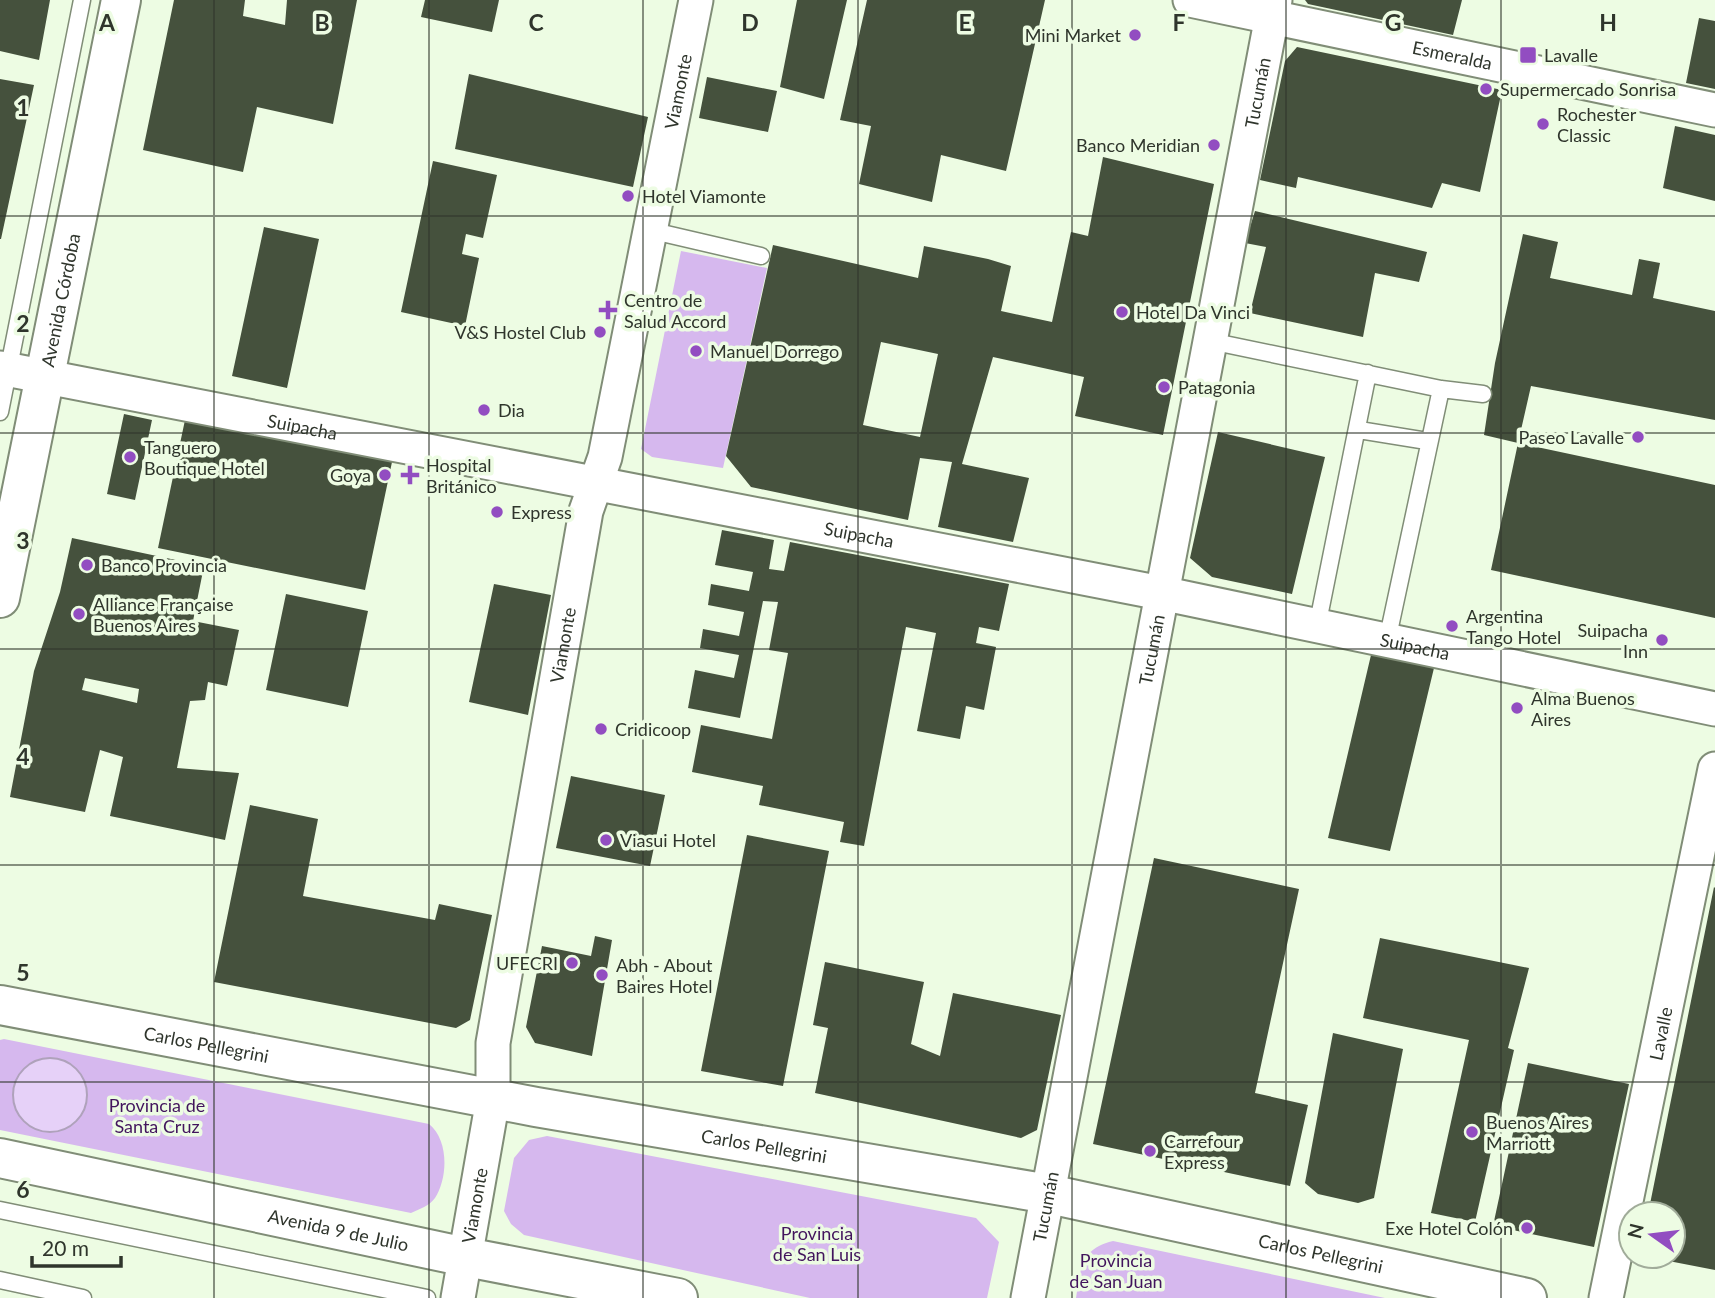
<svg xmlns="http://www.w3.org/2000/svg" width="1715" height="1298" viewBox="0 0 1715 1298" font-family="Lato,sans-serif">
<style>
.green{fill:#d6b8ee}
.water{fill:#e6d1f8;stroke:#afa2bb;stroke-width:2}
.building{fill:#45513d;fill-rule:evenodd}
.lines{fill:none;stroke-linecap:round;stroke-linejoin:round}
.lane-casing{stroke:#808d77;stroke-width:19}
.street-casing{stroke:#808d77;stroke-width:37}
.secondary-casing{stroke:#808d77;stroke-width:42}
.primary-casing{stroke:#808d77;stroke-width:42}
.highway-casing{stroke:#808d77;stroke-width:42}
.lane{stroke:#fff;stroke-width:16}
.street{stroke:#fff;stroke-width:33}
.secondary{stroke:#fff;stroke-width:38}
.primary{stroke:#fff;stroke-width:38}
.highway{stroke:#fff;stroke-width:38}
.grid{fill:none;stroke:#2f352c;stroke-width:2;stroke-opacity:0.55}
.poi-dot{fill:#924dc1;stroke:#edfce3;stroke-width:2.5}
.labels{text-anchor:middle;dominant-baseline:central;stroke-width:7;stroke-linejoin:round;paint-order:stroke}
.poi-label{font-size:18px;fill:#2f352c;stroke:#edfce3;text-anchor:start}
.street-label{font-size:18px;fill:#2f352c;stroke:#edfce3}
.park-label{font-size:18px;fill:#42145d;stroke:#edfce3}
.grid-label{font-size:23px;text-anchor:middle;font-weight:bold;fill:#2f352c;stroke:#edfce3;stroke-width:7;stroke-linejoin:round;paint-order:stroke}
</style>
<rect width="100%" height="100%" fill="#edfce3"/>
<path class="green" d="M681 251 767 268 723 468 652 457 641 449Z
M4 1039 429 1124C449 1140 448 1178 435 1198 429 1206 420 1209 411 1213L0 1130V1040Z
M547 1136 976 1218 999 1242 987 1298H810L524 1235 511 1224 504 1211 514 1158 529 1140Z
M1113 1241 1385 1298H1076C1081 1268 1080 1249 1113 1241Z"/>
<path class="water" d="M13 1095a37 37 0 1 1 74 0a37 37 0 1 1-74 0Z"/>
<path class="building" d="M0 0H50L39 60 0 51Z
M174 0H245L243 16 285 25 287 0H357L333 124 257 107 243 172 143 150Z
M425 0H499L492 32 421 17Z
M797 0H847L824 99 780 87Z
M867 0H1045L1006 171 941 155 932 202 859 184 871 126 840 120Z
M1305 0H1462L1453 35 1308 4Z
M1699 18 1715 21V89L1686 83Z
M1297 47 1502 90 1480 192 1442 183 1432 208 1298 177 1296 188 1260 180 1285 61Z
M469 74 648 117 633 187 455 149Z
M707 77 777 91 768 132 699 118Z
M0 79 34 85 1 239H0Z
M1675 126 1715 135V201L1663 188Z
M1103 157 1214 184 1163 435 1075 416 1084 377 993 357 962 464 1029 478 1013 542 938 527 952 462 920 458 908 520 751 487 726 456 773 245 918 278 924 246 988 259 1011 266 1001 311 1052 322 1071 232 1088 236ZM881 342 938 354 920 437 863 425Z
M433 161 497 175 483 238 466 234 462 254 479 258 465 326 401 312Z
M1255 211 1427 252 1419 282 1375 273 1363 337 1250 313 1266 247 1245 243Z
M264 227 319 239 287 388 232 376Z
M1523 234 1558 242 1550 278 1632 295 1639 259 1660 263 1653 298 1715 311V420L1531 386 1518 443 1484 435 1495 363Z
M124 414 152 420 135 500 107 494Z
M185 420 392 462 365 590 158 548Z
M1218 432 1325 457 1292 594 1212 577 1190 558Z
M1518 443 1715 485V618L1491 570Z
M722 530 774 540 769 569 784 571 790 542 1009 584 999 631 979 627 976 643 996 647 984 710 966 706 960 739 917 731 936 633 906 627 864 846 840 842 844 822 759 805 763 786 692 772 701 725 772 739 788 653 769 650 778 602 763 601 740 718 688 708 695 670 734 678 739 655 700 648 703 629 739 636 744 612 708 605 711 584 749 591 753 572 715 565Z
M72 538 204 566 193 621 239 630 227 686 208 682 205 700 190 701 177 768 239 773 225 840 110 816 123 757 100 750 85 812 10 797 34 671 60 592ZM85 678 139 689 137 703 82 690Z
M494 584 551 595 528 715 469 702Z
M286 594 368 611 348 707 266 690Z
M1371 655 1434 668 1390 851 1328 838Z
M571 776 665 795 650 866 556 848Z
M250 805 318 819 303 896 435 920 439 904 492 915 470 1020 456 1028 214 982Z
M747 835 829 851 783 1086 701 1071Z
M1154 858 1299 889 1255 1093 1308 1105 1290 1186 1093 1144Z
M1714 887 1715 888V1270L1648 1257 1673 1256V1214H1648Z
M595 936 612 940 592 1056 535 1043 526 1027 542 946 591 956Z
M1380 938 1529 968 1508 1048 1514 1050 1475 1222 1431 1213 1469 1040 1363 1018Z
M825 962 924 982 911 1044 940 1056 953 993 1061 1015 1037 1130 1021 1138 815 1093 828 1028 813 1025Z
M1333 1033 1403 1049 1374 1198 1358 1203 1318 1194 1305 1183Z
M1528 1063 1629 1084 1594 1247 1493 1226Z"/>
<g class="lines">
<defs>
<path id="lane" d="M649 230 761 256
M1210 341 1441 389 1483 394
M0 412 82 0
M1359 430 1427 441
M1317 627 1368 373
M1387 641 1441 389
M0 1210 427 1298
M0 1280 83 1298"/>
<g id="street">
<path id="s1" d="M1190 0 1715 110"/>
<path id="s2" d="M0 368 1161 593 1715 709"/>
<path id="s3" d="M458 1298 493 1099V1043L586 511 605 457 696 0"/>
<path id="s4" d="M1028 1298 1275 0"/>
<path id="s5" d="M1606 1298 1715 769"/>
</g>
<g id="secondary">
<path id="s6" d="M0 1005 536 1107 1049 1194 1527 1298"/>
</g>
<g id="primary">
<path id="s7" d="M0 598 121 0"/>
</g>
<g id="highway">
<path id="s8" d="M0 1158 466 1257 678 1298"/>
</g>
</defs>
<use href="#lane" class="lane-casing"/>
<use href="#street" class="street-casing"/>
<use href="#secondary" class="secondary-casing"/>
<use href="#primary" class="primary-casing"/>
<use href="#highway" class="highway-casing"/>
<use href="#lane" class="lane"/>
<use href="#street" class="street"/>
<use href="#secondary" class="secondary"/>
<use href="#primary" class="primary"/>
<use href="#highway" class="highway"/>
</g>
<path class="grid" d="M214 0V1298M429 0V1298M643 0V1298M858 0V1298M1072 0V1298M1286 0V1298M1501 0V1298M0 216H1715M0 433H1715M0 649H1715M0 865H1715M0 1082H1715"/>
<g class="poi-dot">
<circle cx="1135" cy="35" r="7"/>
<rect x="1519" y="46" width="18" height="18" rx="3.5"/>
<circle cx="1486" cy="89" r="7"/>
<circle cx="1543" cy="124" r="7"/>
<circle cx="1214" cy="145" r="7"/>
<circle cx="628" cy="196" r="7"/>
<path d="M604.5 299.5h7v7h7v7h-7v7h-7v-7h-7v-7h7z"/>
<circle cx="1122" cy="312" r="7"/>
<circle cx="600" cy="332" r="7"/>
<circle cx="696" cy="351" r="7"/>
<circle cx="1164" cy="387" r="7"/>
<circle cx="484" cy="410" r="7"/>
<circle cx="1638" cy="437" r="7"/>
<circle cx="130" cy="457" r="7"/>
<circle cx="385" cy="475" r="7"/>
<path d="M406.5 464.5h7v7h7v7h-7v7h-7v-7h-7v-7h7z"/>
<circle cx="497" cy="512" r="7"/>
<circle cx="87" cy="565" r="7"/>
<circle cx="79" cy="614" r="7"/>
<circle cx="1452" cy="626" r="7"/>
<circle cx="1662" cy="640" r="7"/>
<circle cx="1517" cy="708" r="7"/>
<circle cx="601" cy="729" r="7"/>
<circle cx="606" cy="840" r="7"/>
<circle cx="572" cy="963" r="7"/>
<circle cx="602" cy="975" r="7"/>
<circle cx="1472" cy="1132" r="7"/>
<circle cx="1150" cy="1151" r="7"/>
<circle cx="1527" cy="1228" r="7"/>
</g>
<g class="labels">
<g class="poi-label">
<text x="1121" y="35" text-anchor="end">Mini Market</text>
<text x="1544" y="55">Lavalle</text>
<text x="1500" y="89">Supermercado Sonrisa</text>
<text x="1557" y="114">Rochester<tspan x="1557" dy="21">Classic</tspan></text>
<text x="1200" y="145" text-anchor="end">Banco Meridian</text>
<text x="642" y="196">Hotel Viamonte</text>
<text x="624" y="300">Centro de<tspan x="624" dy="21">Salud Accord</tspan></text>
<text x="1136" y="312">Hotel Da Vinci</text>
<text x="586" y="332" text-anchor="end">V&amp;S Hostel Club</text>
<text x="710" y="351">Manuel Dorrego</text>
<text x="1178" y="387">Patagonia</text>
<text x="498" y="410">Dia</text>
<text x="1624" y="437" text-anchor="end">Paseo Lavalle</text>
<text x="144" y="447">Tanguero<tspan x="144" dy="21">Boutique Hotel</tspan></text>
<text x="426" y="465">Hospital<tspan x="426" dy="21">Británico</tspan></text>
<text x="371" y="475" text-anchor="end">Goya</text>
<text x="511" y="512">Express</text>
<text x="101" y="565">Banco Provincia</text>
<text x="93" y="604">Alliance Française<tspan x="93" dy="21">Buenos Aires</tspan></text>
<text x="1466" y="616">Argentina<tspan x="1466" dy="21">Tango Hotel</tspan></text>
<text x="1648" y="630" text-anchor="end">Suipacha<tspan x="1648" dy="21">Inn</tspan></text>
<text x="1531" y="698">Alma Buenos<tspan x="1531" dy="21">Aires</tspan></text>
<text x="615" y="729">Cridicoop</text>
<text x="620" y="840">Viasui Hotel</text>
<text x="558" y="963" text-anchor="end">UFECRI</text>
<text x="616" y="965">Abh - About<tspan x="616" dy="21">Baires Hotel</tspan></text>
<text x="1486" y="1122">Buenos Aires<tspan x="1486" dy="21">Marriott</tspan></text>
<text x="1164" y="1141">Carrefour<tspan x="1164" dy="21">Express</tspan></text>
<text x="1513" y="1228" text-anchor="end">Exe Hotel Colón</text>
</g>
<g class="street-label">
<text stroke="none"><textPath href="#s1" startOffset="268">Esmeralda</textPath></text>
<text stroke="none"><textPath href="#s3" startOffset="1228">Viamonte</textPath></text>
<text stroke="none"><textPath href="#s4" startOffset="1227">Tucumán</textPath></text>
<text stroke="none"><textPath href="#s7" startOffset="304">Avenida Córdoba</textPath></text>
<text stroke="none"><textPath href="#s2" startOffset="308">Suipacha</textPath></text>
<text stroke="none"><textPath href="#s2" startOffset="875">Suipacha</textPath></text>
<text stroke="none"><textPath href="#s3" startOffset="662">Viamonte</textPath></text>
<text stroke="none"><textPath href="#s2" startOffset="1442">Suipacha</textPath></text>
<text stroke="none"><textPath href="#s4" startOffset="660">Tucumán</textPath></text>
<text stroke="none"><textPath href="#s5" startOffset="270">Lavalle</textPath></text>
<text stroke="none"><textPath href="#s6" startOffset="210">Carlos Pellegrini</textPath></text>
<text stroke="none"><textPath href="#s6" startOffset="777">Carlos Pellegrini</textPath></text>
<text stroke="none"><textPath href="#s3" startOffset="94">Viamonte</textPath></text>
<text stroke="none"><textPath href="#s4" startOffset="93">Tucumán</textPath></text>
<text stroke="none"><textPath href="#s8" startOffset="346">Avenida 9 de Julio</textPath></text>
<text stroke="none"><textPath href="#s6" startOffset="1344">Carlos Pellegrini</textPath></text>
</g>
<g class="park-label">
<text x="157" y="1105">Provincia de<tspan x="157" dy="21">Santa Cruz</tspan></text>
<text x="817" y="1233">Provincia<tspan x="817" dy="21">de San Luis</tspan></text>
<text x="1116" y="1260">Provincia<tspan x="1116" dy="21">de San Juan</tspan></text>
</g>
</g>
<g class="grid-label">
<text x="107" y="31">A</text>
<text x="322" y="31">B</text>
<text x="536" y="31">C</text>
<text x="750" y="31">D</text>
<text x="965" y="31">E</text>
<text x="1179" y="31">F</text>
<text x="1393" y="31">G</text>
<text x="1608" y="31">H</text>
<text x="23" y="116">1</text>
<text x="23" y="332">2</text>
<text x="23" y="549">3</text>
<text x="23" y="765">4</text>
<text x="23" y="981">5</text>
<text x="23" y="1198">6</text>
</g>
<g transform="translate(1652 1235) rotate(284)"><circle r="33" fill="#edfce3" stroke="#a1ac9a" stroke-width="2"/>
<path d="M0-5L12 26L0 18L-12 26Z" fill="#924dc1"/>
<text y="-10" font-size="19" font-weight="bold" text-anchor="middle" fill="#2f352c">N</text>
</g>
<path d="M32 1256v10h89v-10" fill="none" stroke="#2f352c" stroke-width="3.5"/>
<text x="42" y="1256" font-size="21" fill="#2f352c" stroke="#edfce3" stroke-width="5" paint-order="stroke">20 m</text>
</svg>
